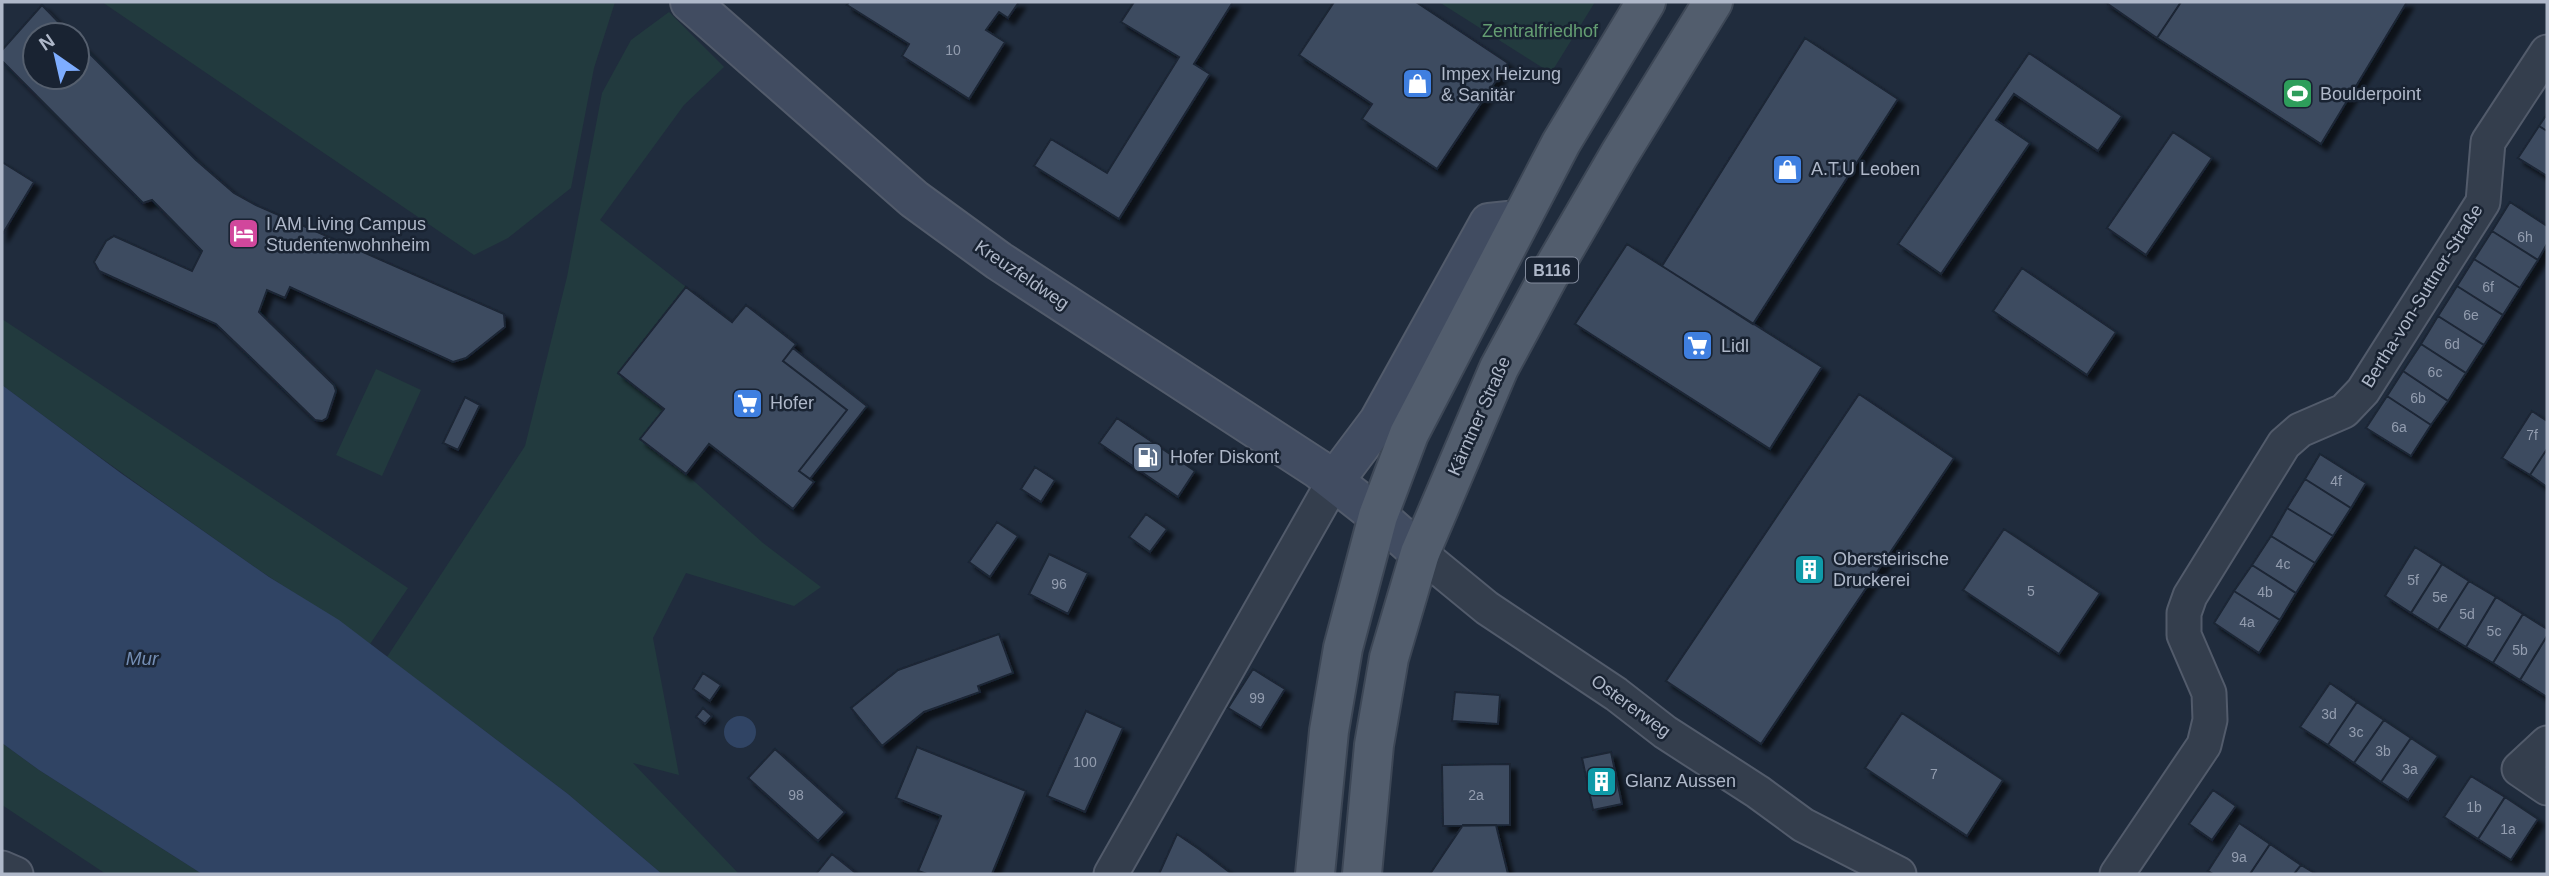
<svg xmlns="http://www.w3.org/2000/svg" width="2549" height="876" viewBox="0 0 2549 876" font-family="Helvetica,sans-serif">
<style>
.green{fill:#223a3e}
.water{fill:#304464}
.building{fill:#3e4b60;stroke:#1b2534;stroke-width:2;filter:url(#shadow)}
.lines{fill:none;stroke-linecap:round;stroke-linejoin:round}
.street-casing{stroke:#525b6b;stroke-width:37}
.secondary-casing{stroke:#525b6b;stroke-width:42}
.primary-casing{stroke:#3d4756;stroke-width:42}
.street{stroke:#343e4d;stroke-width:33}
.secondary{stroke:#414c61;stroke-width:38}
.primary{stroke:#525d6d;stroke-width:38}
.labels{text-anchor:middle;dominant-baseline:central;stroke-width:5;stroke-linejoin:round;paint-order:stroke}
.number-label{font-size:14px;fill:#939daf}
.shield{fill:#192332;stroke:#828b9c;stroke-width:2}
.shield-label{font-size:16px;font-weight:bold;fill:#afb8c9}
.park-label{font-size:18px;fill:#649d72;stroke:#192332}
.poi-label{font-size:18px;fill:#afb8c9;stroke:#192332;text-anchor:start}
.street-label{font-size:18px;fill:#afb8c9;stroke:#192332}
.water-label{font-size:19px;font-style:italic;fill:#748eb4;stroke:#192332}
</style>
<defs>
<filter id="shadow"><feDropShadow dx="6" dy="6" stdDeviation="2" flood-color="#0009"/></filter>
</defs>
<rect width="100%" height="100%" fill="#202c3d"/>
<path class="green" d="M102 2H615L594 68 571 188 508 238 474 255Z
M1439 2H1595L1551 73Z
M669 12 724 67 684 105 600 220 686 287 619 373 664 409 641 439 686 474 763 543 821 587 794 606 686 573 653 638 679 775 633 763 739 874H662L568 794 387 657 525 446 567 277 602 93 631 40Z
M2 319 408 588 370 644C335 617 296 595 259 570 172 509 86 448 2 385Z
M376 369 421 390 382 476 336 455Z
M2 743 39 770 202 874H106L2 805Z"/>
<path class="water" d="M2 385 122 474 269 577 339 620 568 794 662 874H202L39 770 2 743Z
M724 732a16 16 0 1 1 32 0a16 16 0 1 1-32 0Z"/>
<path class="building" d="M849 2H1019L1008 18 999 12 986 30 1005 42 969 99 902 56 909 44 847 5Z
M1134 2H1233L1194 64 1210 74 1119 219 1034 166 1051 139 1107 173 1179 57 1121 22Z
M1334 2H1416L1508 63 1437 169 1362 119 1372 104 1299 55Z
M2105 2H2181L2157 38Z
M2181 2H2407L2321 144 2157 38Z
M42 5 71 35H35V77H77V41L196 160 234 193 256 205 504 314 505 327 466 358 453 362 290 287 285 298 267 290 259 312 334 385 336 391 327 418 322 421 315 420 216 324 99 271 94 262 106 241 114 236 192 271 202 251 152 200 143 203 2 61V50Z
M1805 38 1898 99 1753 324 1662 266Z
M2029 53 2122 116 2098 151 2014 94 1996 120 2030 143 1941 274 1898 244Z
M2547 114V131L2539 126Z
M2539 126 2547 131V176L2518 158Z
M2173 132 2212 158 2146 255 2107 228Z
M2 162 34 182 2 235Z
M2510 202 2547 226V244L2538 260 2492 231Z
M2492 231 2538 260 2520 288 2474 259Z
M1627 244 1822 367 1770 449 1575 324Z
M2474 259 2520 288 2503 315 2457 286Z
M2022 268 2116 332 2087 375 1993 311Z
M2457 286 2503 315 2484 345 2438 316Z
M686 287 732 322 746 305 796 344 783 361 847 410 799 471 814 482 793 509 709 444 686 474 640 439 664 409 618 373Z
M2438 316 2484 345 2466 373 2421 344Z
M2421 344 2466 373 2448 401 2403 371Z
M793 348 867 406 810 479 799 471 847 410 783 361Z
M2403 371 2448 401 2431 425 2387 396Z
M1859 394 1954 458 1761 744 1666 681Z
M2387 396 2431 425 2411 456 2366 428Z
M465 397 480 405 458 450 443 443Z
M2532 411 2547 421V449L2530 475 2502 458Z
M1117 418 1195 471 1178 497 1099 443Z
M2547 449V487L2530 475Z
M2320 454 2366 483 2351 508 2305 479Z
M1035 467 1055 480 1041 502 1021 489Z
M2305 479 2351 508 2333 536 2287 508Z
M2287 508 2333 536 2315 563 2271 536Z
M1146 514 1167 529 1150 552 1129 537Z
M997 522 1018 536 990 577 969 562Z
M2004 529 2100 593 2059 654 1963 590Z
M2271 536 2315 563 2296 593 2252 565Z
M2415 547 2442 564 2411 613 2385 596Z
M1049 554 1088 573 1068 614 1029 594Z
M2442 564 2469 581 2438 630 2411 613Z
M2252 565 2296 593 2280 620 2234 591Z
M2469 581 2496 597 2466 647 2438 630Z
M2234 591 2280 620 2259 653 2214 623Z
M2496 597 2523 614 2493 663 2466 647Z
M2523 614 2547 629V636L2520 680 2493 663Z
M999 634 1013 673 978 686 980 692 924 712 882 746 851 708 898 670Z
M2547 636V697L2520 680Z
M1253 669 1285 689 1261 728 1228 708Z
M703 673 721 685 710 701 693 689Z
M2330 683 2357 702 2328 745 2300 727Z
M1455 692 1500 695 1498 724 1452 721Z
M2357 702 2384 720 2354 763 2328 745Z
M703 708 712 716 705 724 696 717Z
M1086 711 1123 728 1085 812 1047 796Z
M1902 713 2003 780 1967 836 1865 768Z
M2384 720 2411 738 2381 782 2354 763Z
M2411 738 2438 756 2408 800 2381 782Z
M917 747 1026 791 992 874H927L918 871 941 816 896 798Z
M775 749 845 812 818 841 748 778Z
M1611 752 1622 804 1593 810 1582 758Z
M1510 764V825L1443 826 1442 765Z
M2471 776 2505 797 2478 839 2444 817Z
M2213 790 2236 806 2212 840 2189 824Z
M2505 797 2538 819 2511 860 2478 839Z
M2239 823 2270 844 2250 874H2213L2208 871Z
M1463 825H1496L1508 874H1430Z
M1177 834 1199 849 1232 874H1159Z
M2270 844 2301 865 2294 874H2250Z
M832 854 857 874H816Z
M2301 865 2316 874H2294Z"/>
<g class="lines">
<defs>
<path id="street" d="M1420 553 1487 608 1616 694 1665 732 1758 792 1803 825 1899 874
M2547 743 2519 769 2547 788
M2 868 16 874
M1111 874 1334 481
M2117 874 2204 745 2210 720 2209 693 2184 635V613L2190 596 2284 444 2300 430 2344 411 2363 391 2483 202 2488 142 2547 52"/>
<path id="secondary" d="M690 2 914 199 999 261 1318 469 1378 516 1420 553
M1334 481 1379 421 1489 223 1518 220"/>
<path id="primary" d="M1315 874 1329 731 1343 648 1378 516 1409 434 1561 143 1646 2
M1362 874 1374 745 1389 658 1420 553 1499 368 1547 279 1619 155 1713 2"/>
</defs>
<use href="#street" class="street-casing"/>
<use href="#secondary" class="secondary-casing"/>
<use href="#primary" class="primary-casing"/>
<use href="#street" class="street"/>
<use href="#secondary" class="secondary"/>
<use href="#primary" class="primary"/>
</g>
<defs>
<symbol id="shop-square" viewBox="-11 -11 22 22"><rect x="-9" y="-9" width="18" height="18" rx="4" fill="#3f7fe0" stroke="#192332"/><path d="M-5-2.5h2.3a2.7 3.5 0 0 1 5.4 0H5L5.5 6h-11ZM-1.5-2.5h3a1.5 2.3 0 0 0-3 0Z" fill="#fff"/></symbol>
<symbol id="stadium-square" viewBox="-11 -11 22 22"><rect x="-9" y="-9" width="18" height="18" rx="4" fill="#2e9e5b" stroke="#192332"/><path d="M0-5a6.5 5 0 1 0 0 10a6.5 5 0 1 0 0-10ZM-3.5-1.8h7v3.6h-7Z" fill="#fff"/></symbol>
<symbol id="hotel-square" viewBox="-11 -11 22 22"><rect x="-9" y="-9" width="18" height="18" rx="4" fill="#d1479c" stroke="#192332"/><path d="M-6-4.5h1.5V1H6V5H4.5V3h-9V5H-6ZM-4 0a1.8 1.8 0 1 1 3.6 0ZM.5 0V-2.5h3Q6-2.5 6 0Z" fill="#fff"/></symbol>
<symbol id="supermarket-square" viewBox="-11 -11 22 22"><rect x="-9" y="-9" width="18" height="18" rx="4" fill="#3f7fe0" stroke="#192332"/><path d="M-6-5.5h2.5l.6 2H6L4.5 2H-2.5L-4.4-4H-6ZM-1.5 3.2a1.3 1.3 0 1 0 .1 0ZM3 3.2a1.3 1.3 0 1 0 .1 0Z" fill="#fff"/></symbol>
<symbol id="fuel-square" viewBox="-11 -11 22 22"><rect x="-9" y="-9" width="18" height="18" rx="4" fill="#5c6f8a" stroke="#192332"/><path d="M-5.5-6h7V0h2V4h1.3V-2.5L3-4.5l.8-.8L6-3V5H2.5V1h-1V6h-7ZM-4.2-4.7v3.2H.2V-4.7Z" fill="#fff"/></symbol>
<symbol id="building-square" viewBox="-11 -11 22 22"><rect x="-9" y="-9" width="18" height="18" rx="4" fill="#0f9aa8" stroke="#192332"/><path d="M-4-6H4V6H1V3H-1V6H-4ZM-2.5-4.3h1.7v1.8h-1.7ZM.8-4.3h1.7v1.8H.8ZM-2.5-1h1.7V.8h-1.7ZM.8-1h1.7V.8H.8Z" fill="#fff"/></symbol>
</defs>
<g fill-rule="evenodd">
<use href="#shop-square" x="1400" y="66" width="35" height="35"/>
<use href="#stadium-square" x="2280" y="76" width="35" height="35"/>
<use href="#shop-square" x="1770" y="152" width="35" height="35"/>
<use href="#hotel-square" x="226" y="216" width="35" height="35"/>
<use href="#supermarket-square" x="1680" y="328" width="35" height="35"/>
<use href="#supermarket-square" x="730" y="386" width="35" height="35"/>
<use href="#fuel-square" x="1130" y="440" width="35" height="35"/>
<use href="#building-square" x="1792" y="552" width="35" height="35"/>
<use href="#building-square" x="1584" y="764" width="35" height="35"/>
</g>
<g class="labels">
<g class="number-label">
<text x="953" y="50">10</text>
<text x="2525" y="237">6h</text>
<text x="2488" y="287">6f</text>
<text x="2471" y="315">6e</text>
<text x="2452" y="344">6d</text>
<text x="2435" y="372">6c</text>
<text x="2418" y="398">6b</text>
<text x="2399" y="427">6a</text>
<text x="2532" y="435">7f</text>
<text x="2336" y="481">4f</text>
<text x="2283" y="564">4c</text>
<text x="2413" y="580">5f</text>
<text x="1059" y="584">96</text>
<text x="2031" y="591">5</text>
<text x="2265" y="592">4b</text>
<text x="2440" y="597">5e</text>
<text x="2467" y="614">5d</text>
<text x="2247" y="622">4a</text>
<text x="2494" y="631">5c</text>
<text x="2520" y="650">5b</text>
<text x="1257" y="698">99</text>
<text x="2329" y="714">3d</text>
<text x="2356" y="732">3c</text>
<text x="2383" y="751">3b</text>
<text x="1085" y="762">100</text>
<text x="2410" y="769">3a</text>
<text x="1934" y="774">7</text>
<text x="796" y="795">98</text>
<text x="1476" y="795">2a</text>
<text x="2474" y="807">1b</text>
<text x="2508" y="829">1a</text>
<text x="2239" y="857">9a</text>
</g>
<rect class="shield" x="1526" y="257.5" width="52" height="25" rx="5"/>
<g class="shield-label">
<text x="1552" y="270">B116</text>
</g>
<g class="park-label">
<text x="1540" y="31">Zentralfriedhof</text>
</g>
<g class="poi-label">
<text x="1441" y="74">Impex Heizung<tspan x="1441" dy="21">&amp; Sanitär</tspan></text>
<text x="2320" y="94">Boulderpoint</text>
<text x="1811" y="169">A.T.U Leoben</text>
<text x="266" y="224">I AM Living Campus<tspan x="266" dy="21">Studentenwohnheim</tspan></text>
<text x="1721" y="346">Lidl</text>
<text x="770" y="403">Hofer</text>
<text x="1170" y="457">Hofer Diskont</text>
<text x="1833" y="559">Obersteirische<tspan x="1833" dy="21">Druckerei</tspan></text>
<text x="1625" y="781">Glanz Aussen</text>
</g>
<g class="street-label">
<text transform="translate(1022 275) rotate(34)">Kreuzfeldweg</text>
<text transform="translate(2422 296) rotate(-58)">Bertha-von-Suttner-Straße</text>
<text transform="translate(1479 416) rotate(-66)">Kärntner Straße</text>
<text transform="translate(1631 706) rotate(36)">Ostererweg</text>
</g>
<g class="water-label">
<text x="142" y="658">Mur</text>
</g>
</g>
<rect width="2549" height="876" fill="none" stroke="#afb8c9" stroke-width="7"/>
<g transform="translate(56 56) rotate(326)"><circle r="33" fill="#192332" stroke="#555f6e" stroke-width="2"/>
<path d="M0-5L12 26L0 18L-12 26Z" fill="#7eadff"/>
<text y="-10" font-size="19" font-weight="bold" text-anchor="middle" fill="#afb8c9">N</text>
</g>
</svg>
